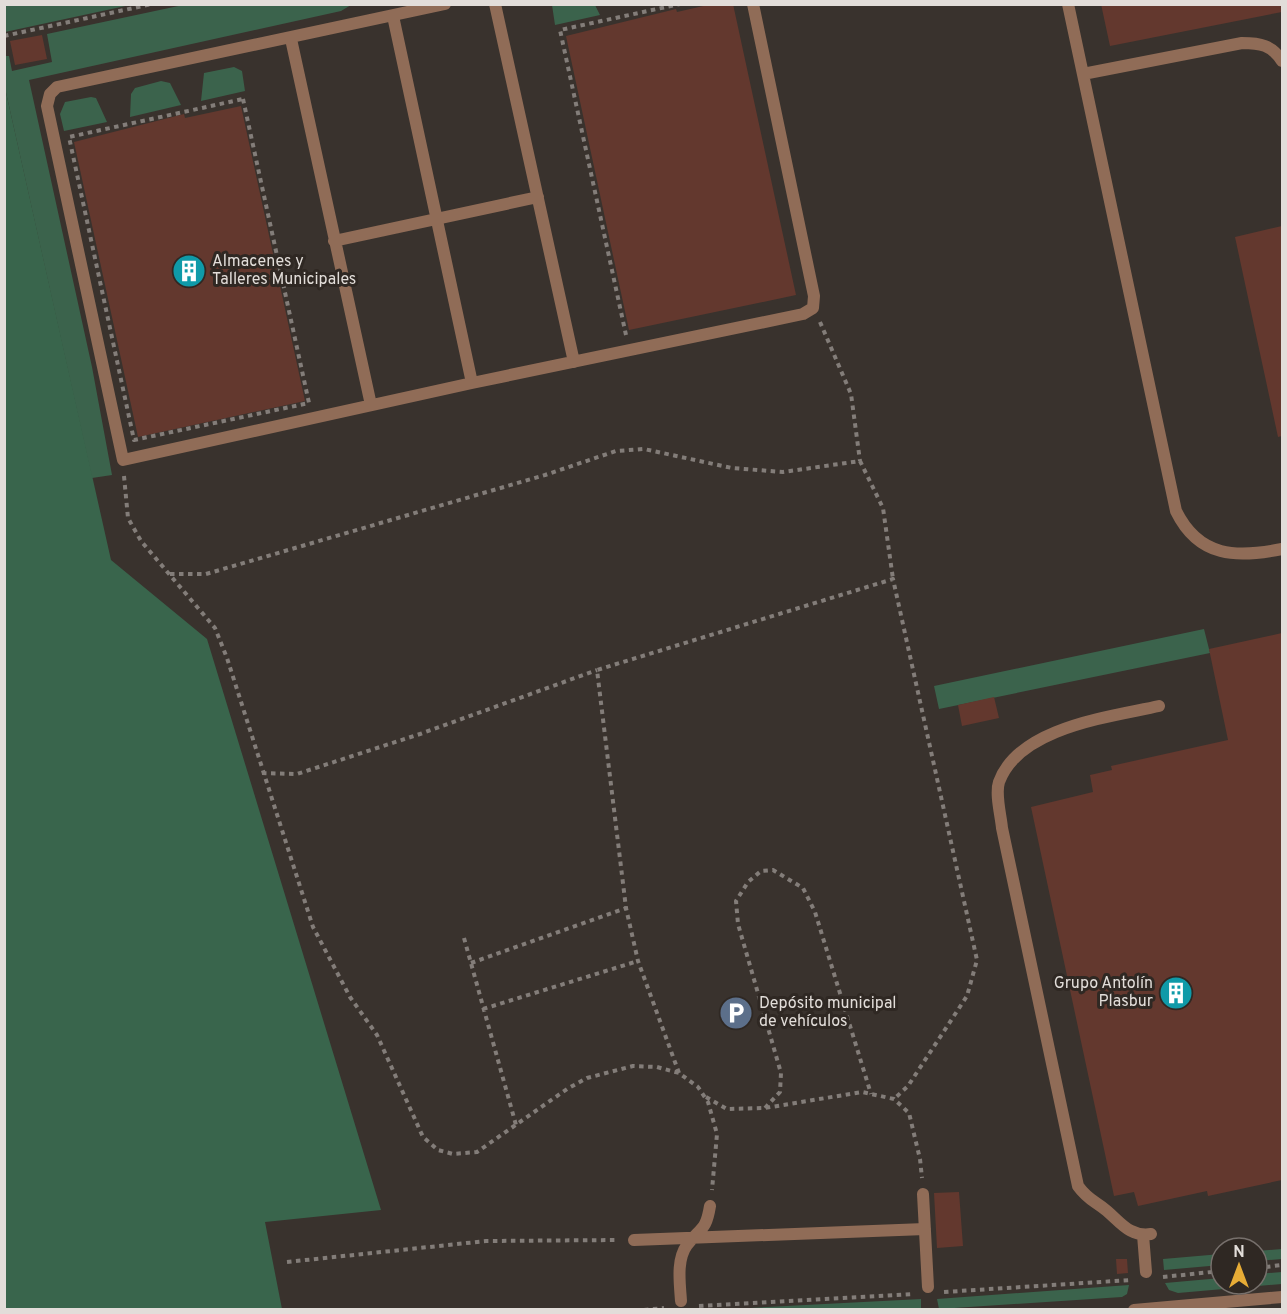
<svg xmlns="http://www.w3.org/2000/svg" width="1287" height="1314" viewBox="0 0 1287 1314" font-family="Overpass,sans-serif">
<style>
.green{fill:#3b634c}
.forest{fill:#39654c}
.building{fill:#63382e}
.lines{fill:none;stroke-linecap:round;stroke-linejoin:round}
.path{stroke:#837d79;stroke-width:4;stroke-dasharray:4.5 4.5;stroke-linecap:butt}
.service{stroke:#906c57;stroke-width:12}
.minor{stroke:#906c57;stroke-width:12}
.labels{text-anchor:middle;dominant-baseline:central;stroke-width:6;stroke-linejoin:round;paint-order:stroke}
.poi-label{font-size:16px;fill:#e2ddd9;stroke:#2f2823;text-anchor:start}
</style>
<rect width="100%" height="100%" fill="#39322d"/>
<path class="green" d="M5 4H130V5L5 32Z
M183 5H351L341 11 29 80 92 367 112 475 92 478 5 88 4 56H9L12 71 52 62 47 34Z
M552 5H595L600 15 555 25Z
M234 67 242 71 245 91 201 101 204 73Z
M161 81 170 83 181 105 130 117 131 94 135 88Z
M91 97 96 98 107 122 64 131 60 114 65 102Z
M1204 629 1210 653 939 709 934 686Z
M1282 1249V1259L1257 1261V1251Z
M1221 1254V1265L1164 1270 1163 1259Z
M1282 1272V1284L1178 1293 1169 1290 1165 1283 1221 1278V1284H1257V1274Z
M1129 1285 1127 1294 1122 1297 939 1309 937 1299Z
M921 1299V1309H731Z"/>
<path class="forest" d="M5 88 111 560 207 639 381 1210 265 1222 282 1309H5Z"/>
<path class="building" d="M712 4H733L796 295 629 330 566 36 676 9 677 12Z
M1101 4H1282V12L1110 46Z
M42 35 47 59 15 65 10 41Z
M241 106 305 401 138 437 74 142 184 114 185 118Z
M1282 226V436L1278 437 1235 237Z
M1282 633V1180L1208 1196 1207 1191 1138 1206 1134 1192 1114 1196 1031 807 1093 792 1090 775 1112 770 1111 766 1228 740 1209 649Z
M994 697 999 718 962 726 958 705Z
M959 1192 963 1246 937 1248 934 1193Z
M1116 1259H1127L1128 1273 1117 1274Z"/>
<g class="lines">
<path class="path" d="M4 36 152 4
M243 99 309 403 134 440 69 137Z
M820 322 851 394 860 461
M626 335 560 30 680 4
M124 476 128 518 141 541 215 628 227 658 313 927 350 997 377 1035 423 1137 438 1150 453 1154 477 1152 567 1089 587 1078 633 1066 657 1067 679 1073 698 1087 708 1102 717 1134 712 1190
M170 574H206L545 475 616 451 644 449 732 468 783 472 860 461 883 508 893 579
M262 773 297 774 420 734 597 670
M464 938 516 1125
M471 963 626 908
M483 1009 638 961
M679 1073 638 961 626 908 597 670 893 579 977 960 967 996 908 1086 894 1099
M706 1097 727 1109 765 1108 862 1092 894 1099 909 1113 920 1159 922 1178
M765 1108 780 1092 781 1073 738 924 736 901 748 882 761 871 773 870 803 888 815 912 871 1094
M287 1262 486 1241 618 1240
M1257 1268 1282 1265
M1163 1277 1221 1271
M944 1292 1131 1280
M699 1306 913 1294
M644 1310 664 1308"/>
<path class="service" d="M445 4 57 87 50 94 47 106 123 460 472 383 803 314 813 308 814 296 753 4
M495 4 574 362
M1068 4 1176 511C1199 558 1237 558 1282 549
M393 16 472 383
M291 39 371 405
M1083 74 1242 43C1260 43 1272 45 1282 61
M334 241 538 197
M923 1194 928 1287
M1151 1234C1130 1237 1121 1223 1107 1211 1095 1201 1088 1200 1078 1186L1002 828C1001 816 995 794 999 782 1019 727 1110 717 1159 706
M1143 1235 1146 1272
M634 1240 925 1229
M681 1301C680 1284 676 1260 687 1245 701 1227 706 1231 710 1206"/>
<path class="minor" d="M1134 1310 1282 1297"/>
</g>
<defs>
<symbol id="building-disc" viewBox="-11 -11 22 22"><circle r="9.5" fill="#0f9aa8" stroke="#2f2823"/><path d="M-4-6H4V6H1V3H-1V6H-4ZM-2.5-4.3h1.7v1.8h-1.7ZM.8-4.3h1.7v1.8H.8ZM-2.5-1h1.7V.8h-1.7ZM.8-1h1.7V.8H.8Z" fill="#fff"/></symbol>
<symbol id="parking-disc" viewBox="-11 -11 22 22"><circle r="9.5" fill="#5c6f8a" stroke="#2f2823"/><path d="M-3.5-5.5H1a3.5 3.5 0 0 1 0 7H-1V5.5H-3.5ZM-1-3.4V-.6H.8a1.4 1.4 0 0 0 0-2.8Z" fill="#fff"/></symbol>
</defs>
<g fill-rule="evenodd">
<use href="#building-disc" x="170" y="252" width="38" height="38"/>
<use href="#building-disc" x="1157" y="974" width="38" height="38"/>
<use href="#parking-disc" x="717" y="994" width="38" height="38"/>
</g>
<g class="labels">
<g class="poi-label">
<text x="212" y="262">Almacenes y<tspan x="212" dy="18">Talleres Municipales</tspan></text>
<text x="1153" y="984" text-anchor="end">Grupo Antolín<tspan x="1153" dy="18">Plasbur</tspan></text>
<text x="759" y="1004">Depósito municipal<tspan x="759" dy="18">de vehículos</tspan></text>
</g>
</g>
<rect width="1287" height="1314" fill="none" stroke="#e2ddd9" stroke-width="12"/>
<g transform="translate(1239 1266)"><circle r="28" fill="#2f2823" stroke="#77706c" stroke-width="1.5"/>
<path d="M0-4.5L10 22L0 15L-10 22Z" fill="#e7ac36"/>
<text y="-9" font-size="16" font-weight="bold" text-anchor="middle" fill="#e2ddd9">N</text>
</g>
</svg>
